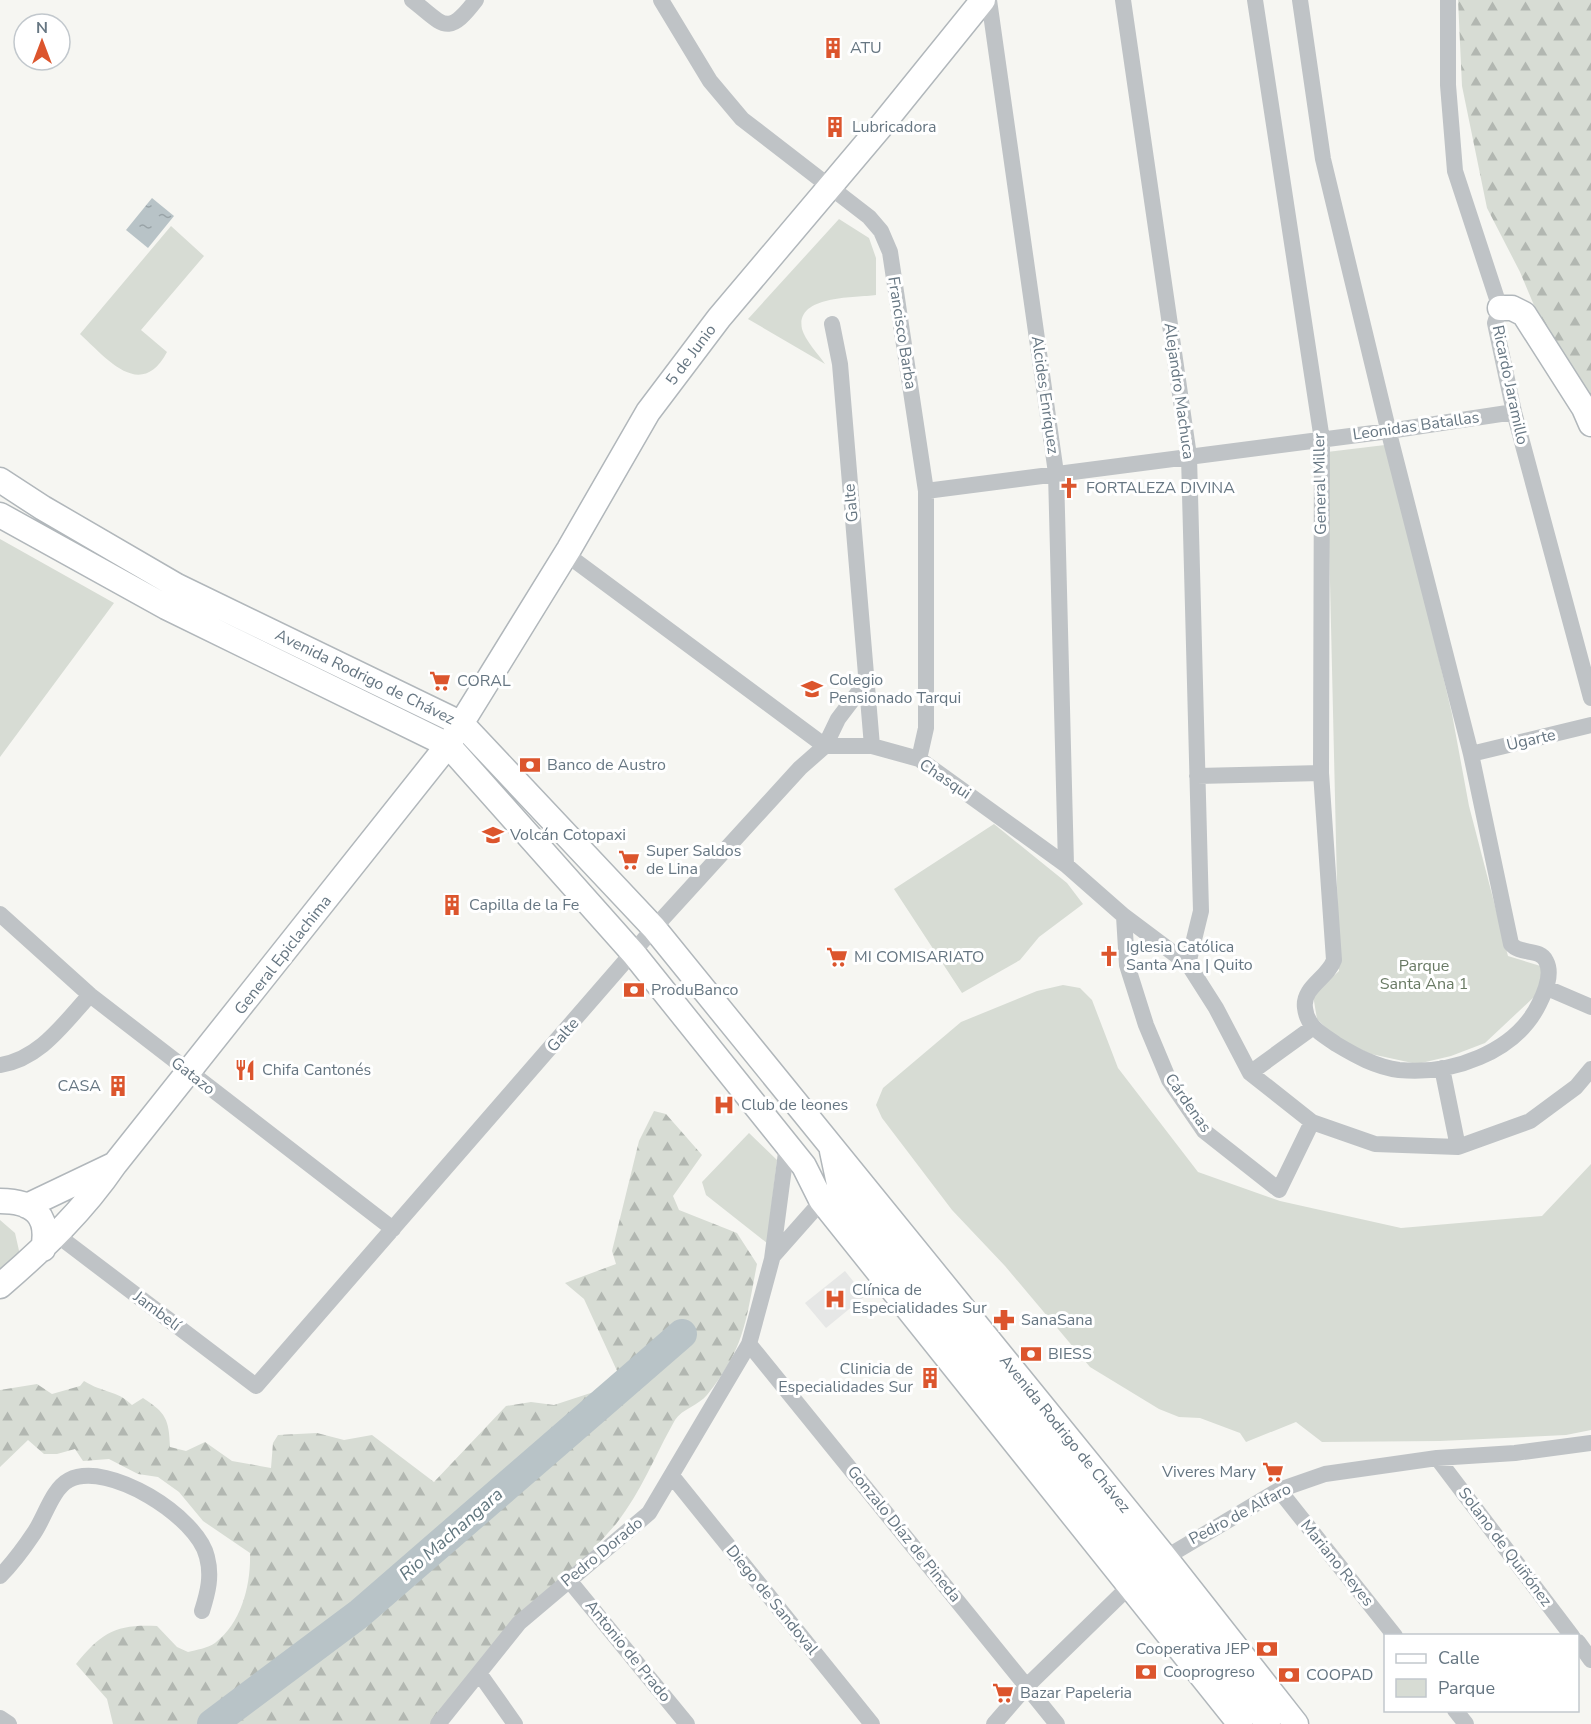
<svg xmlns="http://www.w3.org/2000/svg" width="1591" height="1724" viewBox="0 0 1591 1724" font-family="'Nunito Sans',sans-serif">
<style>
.built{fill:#e6e7e6}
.green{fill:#d7dcd4}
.forest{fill:url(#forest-firs)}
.water{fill:url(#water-ripples)}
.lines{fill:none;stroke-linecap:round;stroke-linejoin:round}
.river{stroke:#b8c3c7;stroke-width:30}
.secondary-casing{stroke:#b1b7bb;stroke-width:27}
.street{stroke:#bfc3c6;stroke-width:16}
.secondary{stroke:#fff;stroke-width:24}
.labels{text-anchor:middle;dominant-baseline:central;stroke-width:6;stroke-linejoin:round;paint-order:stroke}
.poi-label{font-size:16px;fill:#667682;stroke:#fff;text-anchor:start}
.street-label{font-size:16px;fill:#667682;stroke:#fff}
.park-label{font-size:16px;fill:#697a64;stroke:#fff}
.water-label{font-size:18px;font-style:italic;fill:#62777f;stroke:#fff}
</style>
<defs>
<pattern id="forest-firs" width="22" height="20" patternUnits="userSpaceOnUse" patternTransform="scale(1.5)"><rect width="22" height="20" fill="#d7dcd4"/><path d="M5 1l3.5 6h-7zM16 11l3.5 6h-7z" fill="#b2b7b1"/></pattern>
<pattern id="water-ripples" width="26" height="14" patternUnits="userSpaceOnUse" patternTransform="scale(1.5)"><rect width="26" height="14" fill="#b8c3c7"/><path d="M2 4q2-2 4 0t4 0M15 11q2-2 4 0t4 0" fill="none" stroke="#99a3a7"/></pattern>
</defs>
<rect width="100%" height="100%" fill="#f6f6f2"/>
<path class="built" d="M845 1271 865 1296 826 1328 805 1303Z"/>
<path class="green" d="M839 219 869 238 876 258V295C854 298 795 295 802 329 805 340 818 354 825 364L748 319Z
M171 226 204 256 141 330 167 352C141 401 107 359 80 334Z
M1385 445 1421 584 1452 714 1469 806 1508 956 1547 968 1534 997 1485 1043 1451 1056 1417 1064 1371 1054 1339 1040 1317 1019 1313 995 1339 971 1327 452Z
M0 539 114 603 0 757Z
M994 824 1067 883 1083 904 1039 937 1020 960 962 993 894 889Z
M1063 985 1080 988 1092 1000 1118 1068 1198 1172 1280 1201 1401 1228 1542 1216 1591 1164V1430L1566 1435 1440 1441 1322 1442 1296 1422 1246 1442 1240 1433 1200 1418 1179 1417 1159 1409 1090 1367 1005 1266 952 1210 882 1118 876 1105 883 1088 961 1022 1037 991Z
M749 1133 777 1160 767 1243 706 1195 702 1182Z
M0 1220 15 1233 20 1255 0 1284Z"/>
<path class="forest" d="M1458 0H1591V397L1541 322 1520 272 1487 208 1462 86Z
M654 1111 666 1114 702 1155 673 1196 679 1210 737 1233 757 1264C746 1320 745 1348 707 1395 699 1405 682 1409 675 1420 654 1457 643 1489 616 1524L438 1724H113L107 1699 76 1664C102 1632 116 1624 157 1626L177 1647 188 1652C196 1650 208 1648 215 1643 242 1623 251 1584 250 1553L203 1521 179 1492 158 1477 138 1474 109 1459 83 1461 75 1449 57 1454H44L28 1440 0 1467V1390L37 1384 52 1394 80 1386 84 1381C103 1393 117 1390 132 1405L143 1398C166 1413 169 1419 170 1447L186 1451 205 1442 232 1461 271 1468 273 1443 278 1435 317 1433 344 1440 372 1435 434 1482 506 1406 531 1402 554 1405 609 1387 618 1373 584 1299 565 1283 616 1264 612 1251 639 1141Z"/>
<path class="water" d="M152 198 174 216 148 248 126 230Z"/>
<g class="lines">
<path class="river" d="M212 1724 359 1614 682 1334"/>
<defs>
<path id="secondary" d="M1500 308H1512L1524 314 1584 408 1591 424
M0 480 43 508 177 586 462 724 654 928 1164 1556 1296 1724
M0 515 166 607 448 745 634 954 804 1166 821 1200 1240 1724
M832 1151 839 1184 914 1285 995 1381 1268 1724
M0 1201C34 1201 50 1216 43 1249
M27 1206 113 1165
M0 1286C44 1248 83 1211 115 1164L448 745 569 549 648 412 719 318 882 125 983 0"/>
</defs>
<use href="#secondary" class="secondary-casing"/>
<path class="street" d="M412 0C444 25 447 38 476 0
M661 0 710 81 742 119 869 217 881 231 890 252 926 491V728L919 759
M989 0 1056 473 1066 865
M1123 0 1189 456 1201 911 1188 964
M1255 0 1322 440 1321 773 1334 960C1328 978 1302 987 1305 1008 1307 1027 1322 1034 1336 1044 1356 1056 1376 1067 1399 1070 1451 1075 1515 1053 1539 1004 1545 992 1553 974 1546 961 1540 948 1520 955 1511 944L1471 754 1390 437 1323 159 1300 0
M1448 0V85L1455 171 1500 308 1495 323 1514 412 1591 698
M832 324 840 364 872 746
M926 491 1389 431 1514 412
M566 554 825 746H872L919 759 1066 865 1124 916 1188 964 1216 1008 1250 1073 1312 1122 1375 1144 1458 1147 1530 1121 1576 1087 1591 1069
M1471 754 1591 725
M1197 776 1321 773
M0 914 90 995 393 1229
M1124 916 1127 965 1146 1025 1169 1080 1204 1131 1279 1190 1312 1122
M1547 988 1591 1007
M0 1065C40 1059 64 1023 90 995
M1442 1068 1458 1147
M1250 1073 1312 1028
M57 1235 256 1386 654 928 800 768 825 746 838 719 866 682
M774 1255 828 1194
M749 1344 1057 1724
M1437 1458 1572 1636
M672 1476 872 1724
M1279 1490 1395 1636
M1158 1562 1279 1490 1325 1474 1437 1458 1515 1453 1591 1443
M0 1576C13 1563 24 1548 34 1533 45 1517 52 1489 69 1480 108 1460 198 1517 207 1557 212 1576 208 1592 202 1611
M568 1579 687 1724
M1578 1642 1591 1660
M479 1673 515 1724
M1455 1710 1466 1724
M0 1718 9 1724
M438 1724 519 1623 649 1513 749 1344 772 1259 787 1145
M994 1724 1027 1686 1138 1578"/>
<use href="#secondary" class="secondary"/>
</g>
<defs>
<symbol id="building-bare" viewBox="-9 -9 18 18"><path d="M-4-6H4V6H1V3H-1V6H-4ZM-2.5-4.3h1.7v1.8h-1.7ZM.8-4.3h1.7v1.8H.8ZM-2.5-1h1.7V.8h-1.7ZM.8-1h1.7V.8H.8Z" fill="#dc552d" stroke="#fff" stroke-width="2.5" paint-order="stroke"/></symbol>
<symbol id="church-bare" viewBox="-9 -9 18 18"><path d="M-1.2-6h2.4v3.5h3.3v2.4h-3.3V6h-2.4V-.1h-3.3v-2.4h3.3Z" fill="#dc552d" stroke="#fff" stroke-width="2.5" paint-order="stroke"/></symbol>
<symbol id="supermarket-bare" viewBox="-9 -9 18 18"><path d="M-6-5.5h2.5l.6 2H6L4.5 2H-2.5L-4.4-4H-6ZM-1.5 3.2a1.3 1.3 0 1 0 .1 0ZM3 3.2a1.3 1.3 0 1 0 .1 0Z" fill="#dc552d" stroke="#fff" stroke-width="2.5" paint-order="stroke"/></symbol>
<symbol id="school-bare" viewBox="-9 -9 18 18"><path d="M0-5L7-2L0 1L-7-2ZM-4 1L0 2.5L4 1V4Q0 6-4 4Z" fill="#dc552d" stroke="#fff" stroke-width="2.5" paint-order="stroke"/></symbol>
<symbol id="bank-bare" viewBox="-9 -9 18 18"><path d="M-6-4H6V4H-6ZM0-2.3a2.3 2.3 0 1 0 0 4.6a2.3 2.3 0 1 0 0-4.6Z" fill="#dc552d" stroke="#fff" stroke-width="2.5" paint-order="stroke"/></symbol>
<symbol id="restaurant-bare" viewBox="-9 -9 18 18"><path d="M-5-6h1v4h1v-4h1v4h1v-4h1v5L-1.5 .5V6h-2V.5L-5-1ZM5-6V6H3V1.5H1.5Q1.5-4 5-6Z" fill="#dc552d" stroke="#fff" stroke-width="2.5" paint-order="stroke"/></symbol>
<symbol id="hospital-bare" viewBox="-9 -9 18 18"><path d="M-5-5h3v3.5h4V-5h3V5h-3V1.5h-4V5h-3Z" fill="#dc552d" stroke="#fff" stroke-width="2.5" paint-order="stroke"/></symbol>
<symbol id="pharmacy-bare" viewBox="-9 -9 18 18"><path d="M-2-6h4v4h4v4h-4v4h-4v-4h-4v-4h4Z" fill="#dc552d" stroke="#fff" stroke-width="2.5" paint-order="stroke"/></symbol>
</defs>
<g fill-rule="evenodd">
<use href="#building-bare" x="818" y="33" width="30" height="30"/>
<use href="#building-bare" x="820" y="112" width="30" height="30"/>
<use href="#church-bare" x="1054" y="473" width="30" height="30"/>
<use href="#supermarket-bare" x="425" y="666" width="30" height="30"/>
<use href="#school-bare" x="797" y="674" width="30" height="30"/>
<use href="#bank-bare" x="515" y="750" width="30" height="30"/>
<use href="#school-bare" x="478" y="820" width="30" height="30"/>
<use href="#supermarket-bare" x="614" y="845" width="30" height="30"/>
<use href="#building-bare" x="437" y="890" width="30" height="30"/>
<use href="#church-bare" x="1094" y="941" width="30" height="30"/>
<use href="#supermarket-bare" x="822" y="942" width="30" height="30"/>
<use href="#bank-bare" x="619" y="975" width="30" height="30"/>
<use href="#restaurant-bare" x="230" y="1055" width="30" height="30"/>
<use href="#building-bare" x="103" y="1071" width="30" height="30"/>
<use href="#hospital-bare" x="709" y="1090" width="30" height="30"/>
<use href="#hospital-bare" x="820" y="1284" width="30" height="30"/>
<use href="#pharmacy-bare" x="989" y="1305" width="30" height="30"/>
<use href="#bank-bare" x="1016" y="1339" width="30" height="30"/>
<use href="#building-bare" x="915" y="1363" width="30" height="30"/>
<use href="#supermarket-bare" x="1258" y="1457" width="30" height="30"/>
<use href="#bank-bare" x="1252" y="1634" width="30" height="30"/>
<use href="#bank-bare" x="1131" y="1657" width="30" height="30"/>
<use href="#bank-bare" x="1274" y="1660" width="30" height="30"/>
<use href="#supermarket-bare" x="988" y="1678" width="30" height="30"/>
</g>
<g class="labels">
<g class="poi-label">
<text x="850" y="48">ATU</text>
<text x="852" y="127">Lubricadora</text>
<text x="1086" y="488">FORTALEZA DIVINA</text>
<text x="829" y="680">Colegio<tspan x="829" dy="18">Pensionado Tarqui</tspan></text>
<text x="457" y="681">CORAL</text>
<text x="547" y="765">Banco de Austro</text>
<text x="510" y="835">Volcán Cotopaxi</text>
<text x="646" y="851">Super Saldos<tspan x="646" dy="18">de Lina</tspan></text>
<text x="469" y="905">Capilla de la Fe</text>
<text x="1126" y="947">Iglesia Católica<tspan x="1126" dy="18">Santa Ana | Quito</tspan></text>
<text x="854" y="957">MI COMISARIATO</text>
<text x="651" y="990">ProduBanco</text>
<text x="262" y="1070">Chifa Cantonés</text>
<text x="101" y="1086" text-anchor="end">CASA</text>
<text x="741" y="1105">Club de leones</text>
<text x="852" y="1290">Clínica de<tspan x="852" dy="18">Especialidades Sur</tspan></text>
<text x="1021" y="1320">SanaSana</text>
<text x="1048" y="1354">BIESS</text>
<text x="913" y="1369" text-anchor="end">Clinicia de<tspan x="913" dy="18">Especialidades Sur</tspan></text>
<text x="1256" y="1472" text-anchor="end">Viveres Mary</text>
<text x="1250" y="1649" text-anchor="end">Cooperativa JEP</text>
<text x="1163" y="1672">Cooprogreso</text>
<text x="1306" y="1675">COOPAD</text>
<text x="1020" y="1693">Bazar Papeleria</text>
</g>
<g class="street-label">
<text transform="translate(902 333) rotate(81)">Francisco Barba</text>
<text transform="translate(691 355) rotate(-53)">5 de Junio</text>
<text transform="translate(1510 385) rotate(78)">Ricardo Jaramillo</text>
<text transform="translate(1179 391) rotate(82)">Alejandro Machuca</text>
<text transform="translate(1045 395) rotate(82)">Alcides Enríquez</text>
<text transform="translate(1416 426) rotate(-8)">Leonidas Batallas</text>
<text transform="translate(1320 484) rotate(-91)">General Miller</text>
<text transform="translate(851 503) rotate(-95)">Galte</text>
<text transform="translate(365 677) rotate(26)">Avenida Rodrigo de Chávez</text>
<text transform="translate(1531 740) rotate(-13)">Ugarte</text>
<text transform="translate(945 779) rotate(34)">Chasqui</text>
<text transform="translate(283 955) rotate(-52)">General Epiclachima</text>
<text transform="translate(563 1035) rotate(-49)">Galte</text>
<text transform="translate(193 1076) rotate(38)">Gatazo</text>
<text transform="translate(1188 1103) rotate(55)">Cárdenas</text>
<text transform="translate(157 1311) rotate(37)">Jambelí</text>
<text transform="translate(1065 1434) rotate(51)">Avenida Rodrigo de Chávez</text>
<text transform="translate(1240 1514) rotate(-28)">Pedro de Alfaro</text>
<text transform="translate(904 1534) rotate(51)">Gonzalo Díaz de Pineda</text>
<text transform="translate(1505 1547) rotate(53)">Solano de Quiñónez</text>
<text transform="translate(602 1552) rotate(-39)">Pedro Dorado</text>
<text transform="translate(1337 1563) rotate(51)">Mariano Reyes</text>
<text transform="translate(772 1600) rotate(51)">Diego de Sandoval</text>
<text transform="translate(628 1651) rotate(51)">Antonio de Prado</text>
</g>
<g class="park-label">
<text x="1424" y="966">Parque<tspan x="1424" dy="18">Santa Ana 1</tspan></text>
</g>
<g class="water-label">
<text transform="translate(451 1534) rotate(-41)">Rio Machangara</text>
</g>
</g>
<rect x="1384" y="1634" width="195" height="78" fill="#ffffff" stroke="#c2c8cd" stroke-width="1.5"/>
<rect x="1396" y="1654" width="30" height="9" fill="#ffffff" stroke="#c2c8cd" stroke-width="1.5"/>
<text x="1438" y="1664" font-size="18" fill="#667682">Calle</text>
<rect x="1396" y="1679" width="30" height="18" fill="#d7dcd4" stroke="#c2c8cd" stroke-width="1.5"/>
<text x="1438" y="1694" font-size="18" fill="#667682">Parque</text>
<g transform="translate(42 42)"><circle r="28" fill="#ffffff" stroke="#c2c8cd" stroke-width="1.5"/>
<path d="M0-4.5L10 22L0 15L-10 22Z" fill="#dc552d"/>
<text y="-9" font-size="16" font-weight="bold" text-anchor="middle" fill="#667682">N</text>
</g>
</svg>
